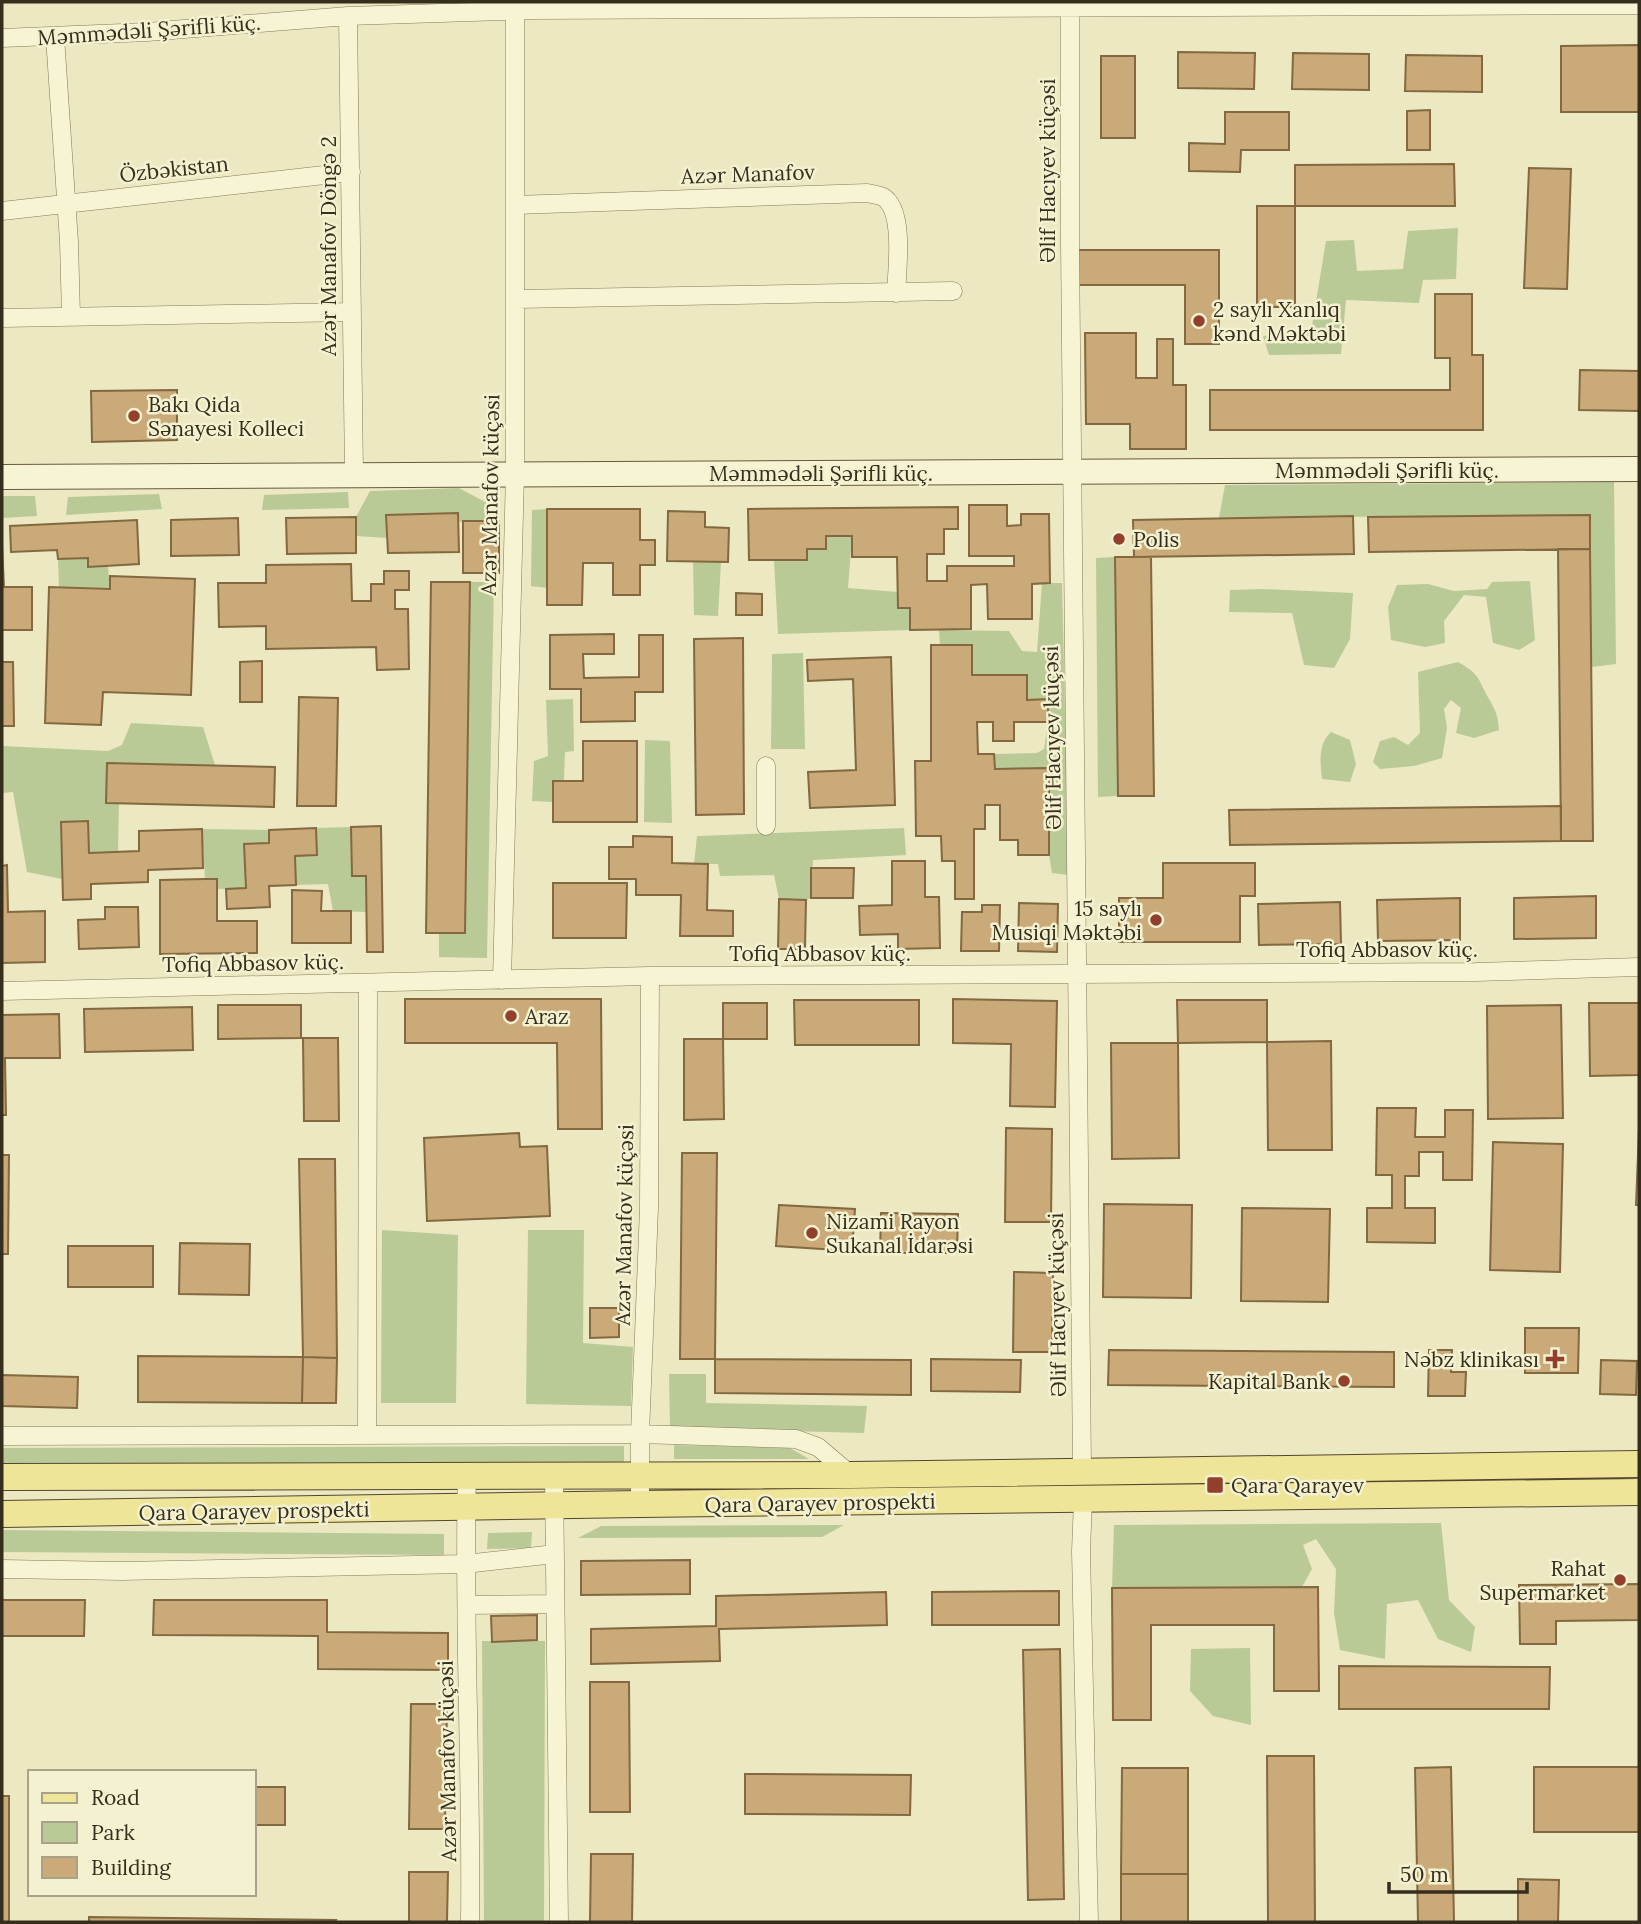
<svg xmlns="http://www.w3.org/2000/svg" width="1641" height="1924" viewBox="0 0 1641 1924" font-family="Lora,serif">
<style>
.green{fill:#b9ca96}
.building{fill:#c9aa78;stroke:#836840;stroke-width:2}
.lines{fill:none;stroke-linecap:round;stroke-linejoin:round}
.street-casing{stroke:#857959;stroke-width:19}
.secondary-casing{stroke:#675a3d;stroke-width:26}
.primary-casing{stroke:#53462e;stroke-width:28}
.street{stroke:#f7f4d4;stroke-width:18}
.secondary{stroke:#f7f4d4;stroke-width:24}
.primary{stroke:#efe599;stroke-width:26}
.poi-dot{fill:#923f2b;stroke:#f4f1d0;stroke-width:2.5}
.labels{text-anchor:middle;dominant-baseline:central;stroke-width:5;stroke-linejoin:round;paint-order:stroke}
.street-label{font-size:21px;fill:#352e1d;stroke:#f4f1d0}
.poi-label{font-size:21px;fill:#352e1d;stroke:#f4f1d0;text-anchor:start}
</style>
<rect width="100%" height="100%" fill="#ece8c1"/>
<path class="green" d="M1458 228 1456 279 1423 280 1419 303 1346 300 1341 354 1269 355 1263 336 1311 332 1326 241 1354 240 1357 271 1403 269 1408 231Z
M1614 482 1616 664 1591 667 1590 515 1219 518 1225 485Z
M459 488 489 504V521L458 522V513L387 515V538L356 536V517L370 491Z
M348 492 349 508 262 510 264 495Z
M159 494 162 509 66 515 68 497Z
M2 496H35L37 516 2 518Z
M547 509V588L531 586 532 510Z
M826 536H852L848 588 898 592V608H910V630L778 634 774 560H807V549H826Z
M1115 557 1118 796 1098 797 1096 558Z
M88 558V567L108 566 110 589 59 588 58 559Z
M693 561 721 562 718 616 694 615Z
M1530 581 1535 640 1519 650 1493 643 1486 597 1464 595 1444 621 1445 643 1425 647 1391 640 1388 607 1397 585 1428 584 1454 591 1487 589 1492 582Z
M470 582H494L487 958 439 957V933H465Z
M1042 583H1062L1069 875 1052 873 1049 855V769H995L994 754 1037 753 1044 749 1048 722V700H1027V675H972V645H940L939 630 1009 631 1022 651 1037 652Z
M1262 589 1353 593 1350 639 1334 668 1304 665 1292 613 1229 612 1230 590Z
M803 653 805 749H771L772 654Z
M1458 662C1481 675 1477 678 1489 699 1496 711 1498 716 1499 730L1474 738 1456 733 1461 708 1451 700 1444 709 1447 728 1442 758 1414 766 1380 769 1373 762 1380 741 1394 737 1408 745 1420 733 1418 672Z
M573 699 574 751 565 752 564 780 553 781V802L532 801 534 761 548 756 546 700Z
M131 723 203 727 215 765 107 763 106 803H119L118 852 89 853 88 822H61L62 879 27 872 13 792 2 793V746L108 751 122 745Z
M1331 732 1350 740 1356 764 1350 782 1322 779C1320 762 1318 744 1331 732Z
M645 740 670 741 672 823 644 822Z
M351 827 352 876H366V912L333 911 328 884 296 885 295 856 317 855 316 828Z
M904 828 906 855 813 860 811 898 806 900 779 899 774 875 720 876 718 864H694L697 836Z
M202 829 269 830V843L244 845 246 888 217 889 216 879H205Z
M382 1230 458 1235 456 1403H381Z
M528 1230H584L583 1343 633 1347 631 1406 526 1404Z
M669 1374H706V1403L867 1406 864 1433 670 1428Z
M674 1445 790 1448 809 1459H674Z
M624 1446V1470L2 1472V1448Z
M1441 1523 1449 1600 1475 1627 1471 1652 1438 1639 1418 1600 1387 1604 1385 1659 1340 1650 1334 1613 1336 1569 1316 1539 1303 1545 1312 1569 1302 1587 1112 1588 1114 1525Z
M844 1525 822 1537 578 1538 601 1526Z
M2 1530 444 1534V1555L2 1552Z
M532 1532 531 1548 487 1549 488 1533Z
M482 1641H545L544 1922H484Z
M1250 1648 1251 1725 1213 1716 1190 1691 1191 1649Z"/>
<path class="building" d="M1639 45V112H1561V46Z
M1178 52 1255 53 1254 89 1178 88Z
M1293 53 1369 54V90L1292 89Z
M1406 55 1482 56V92L1405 91Z
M1101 56H1135V138H1101Z
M1430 110V150H1407V111Z
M1225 112H1289V150H1241L1240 172 1189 171V143L1225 144Z
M1454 164 1455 206H1295V165Z
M1529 168 1571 169 1567 289 1524 288Z
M1257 206H1295V307H1257Z
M1077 250H1219V344H1185V285H1077Z
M1435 294H1472V355H1483V430H1210V390H1450V358H1435Z
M1085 333H1136V378H1157V339H1173V385H1186V449H1130V424H1086Z
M1580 370 1639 371V411L1579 410Z
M177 390V440L92 442 91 391Z
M969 505H1007V526L1021 525V514H1049L1050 583 1032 584V619H988L987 584 971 585V629L910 630V608H898L897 557H852V536H826V549H807V560H749L748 509 958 507V529H944V554H927V581H947V566H1014V556H969Z
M547 509H640V540H655V565H640V595H613V563H583L582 605H547Z
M668 511 705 512V527L729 528 728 562 667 561Z
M458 513 459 552 388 553 386 515Z
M1590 515V549L1369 552 1368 517Z
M1353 516 1354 554 1134 557 1133 520Z
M356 517V553L287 554 286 518Z
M238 518 239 555 171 556V520Z
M137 520 139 564 88 567V558L58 559 57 550 11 552 10 526Z
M463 521H499V573H463Z
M2 546 4 587H32V630H2Z
M1558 549H1590L1593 841H1561Z
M1115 557H1151L1154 796H1118Z
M351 564 352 601H371V584H384V571H409V590H395V609H408L409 669 377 670 376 647 266 649V626L219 627 218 583H266V565Z
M110 576 195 579 191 695 103 692 101 725 45 723 49 587 110 589Z
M431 582H470L465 933H426Z
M736 593 762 594V615H736Z
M614 634V654H583L584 678 639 677V635H663V692H635V721L581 722V689H550V635Z
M743 638 744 814 696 815 694 639Z
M931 645H972V675H1027V700L1048 699V722H1014V741H993V722H977L978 754H994L995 769 1049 768V855H1018V840H1000V805H985V829H974V899H955V861H942L941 836H916L915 761H931Z
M891 657 895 805 810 808 808 772 856 770 853 679 808 681 807 660Z
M262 661V702H240V662Z
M2 662H13L14 726H2Z
M299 697 338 698 336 806H297Z
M583 741H637V822H553V781H583Z
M107 763 275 767 274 807 106 803Z
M1561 806V841L1230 845 1229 810Z
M88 821 89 853 139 851V831L202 829 203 868 148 870V882L91 884V899L63 900 61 822Z
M381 826 383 952H367L366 876H352L351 827Z
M316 828 317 855 295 856 296 885 269 886 270 907 227 909 226 889 246 888 244 844 269 843V830Z
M633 836 672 837V863L708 864 707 910 733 911V936H680L681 895H636V879H609V847H633Z
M892 861H925V897H939L940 948 898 949V934L860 935 859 906 892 905Z
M1163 863H1255V896H1240V942H1119V898H1163Z
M7 865 8 912 45 911V962L2 963V866Z
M811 868H854L853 898H811Z
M205 879H217V921H257V953L160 954V880Z
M553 883H627L626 938H553Z
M292 890 322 891 321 911H351V943H292Z
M1596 896V938L1514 939V898Z
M1460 898V940L1378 941 1377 900Z
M779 899 806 900 805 949H778Z
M1340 902 1341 944 1259 945 1258 904Z
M1019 903 1058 904 1057 952 1018 951Z
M982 905H1000L999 951H961L962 912H982Z
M105 907H138L139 947 79 949 78 920 105 919Z
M405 999H601L602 1129H558L557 1043H405Z
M953 999 1057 1001 1055 1107 1010 1106 1011 1044 953 1043Z
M794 1000H919V1045H795Z
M1177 1000H1267V1042L1178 1043Z
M723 1003H767V1039H723Z
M1589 1003H1639V1075L1590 1076Z
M218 1005H301V1038L218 1039Z
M1561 1005 1563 1118 1488 1119 1487 1006Z
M192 1007 193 1050 85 1052 84 1009Z
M59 1014 60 1058H5L6 1115H2V1015Z
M303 1038H338L339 1121H304Z
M684 1039H723L724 1119 684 1120Z
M1331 1041 1332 1150H1268L1267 1042Z
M1111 1043H1178L1179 1158 1112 1159Z
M1377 1108H1416L1415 1137H1445V1110H1473L1472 1180H1443V1152H1419V1176H1405V1208H1435V1243L1367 1242V1208H1392V1175H1376Z
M1006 1128 1052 1129 1051 1222H1005Z
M1639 1129V1205H1636Z
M519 1133 520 1147 547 1146 550 1216 427 1221 424 1138Z
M1493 1142 1563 1144 1560 1272 1490 1270Z
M682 1153H717L715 1359H680Z
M2 1155H9L8 1254H2Z
M299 1159H335L337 1358 303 1357Z
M1104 1204 1192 1205 1191 1298 1103 1297Z
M779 1205 855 1209 852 1251 776 1246Z
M1242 1208 1330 1209 1328 1302 1241 1301Z
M881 1213 958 1214 957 1253H880Z
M180 1243 250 1244 249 1295 179 1294Z
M68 1246H153V1287H68Z
M1014 1272 1053 1273 1052 1352H1013Z
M590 1308H619V1337L590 1338Z
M1525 1328H1579L1578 1373H1525Z
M1109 1350 1394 1352V1387L1108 1385Z
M1429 1350H1452L1451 1372H1466L1465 1396H1428Z
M138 1356 303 1357 302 1403 138 1402Z
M303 1357 337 1358 336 1403H302Z
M715 1359 911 1360V1395L715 1393Z
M931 1359 1021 1360 1020 1392 931 1391Z
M1601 1360 1637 1361 1636 1395 1600 1394Z
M2 1375 78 1377 77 1408 2 1406Z
M690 1560V1594L581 1595V1561Z
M1639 1584V1620L1556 1621V1644H1520L1519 1585Z
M1318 1587 1319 1691H1274V1625H1151V1720H1113L1112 1588Z
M1059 1591V1625H932V1592Z
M886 1592 887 1625 719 1629 720 1661 591 1664V1629L716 1626V1596Z
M2 1600H85L84 1636H2Z
M154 1600H327V1632L448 1633V1670L318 1669V1636L153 1635Z
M537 1615V1640L492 1642 491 1616Z
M1060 1649 1064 1899 1028 1900 1023 1650Z
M1339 1666 1550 1667 1549 1709H1339Z
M590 1682H629L630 1812H590Z
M411 1704H447L445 1829H409Z
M1267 1756H1314L1315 1922H1268Z
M1451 1767 1454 1922H1418L1415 1768Z
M1534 1767H1639V1832H1534Z
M1122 1768H1188V1874H1121Z
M745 1774 911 1775 910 1815 745 1814Z
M254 1787H285V1825H254Z
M2 1796H9V1922H2Z
M591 1854H633L632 1922H590Z
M409 1872H448L447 1922H409Z
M1121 1874H1188V1922H1121Z
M1518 1879 1559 1880 1558 1922H1518Z
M89 1917 336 1920 335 1922H89Z"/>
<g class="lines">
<defs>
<path id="street" d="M1070 6V243L1082 1470
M348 16 354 475
M55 37 69 242 71 316
M2 38 147 32 348 16 531 10 1639 5
M515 205 867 193C871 194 879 195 883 197 905 210 897 270 896 293
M2 211 351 172
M516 299 953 291
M2 318 350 312
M766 826V766
M502 980 515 474V11
M2 991 650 976 1476 972 1639 967
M367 1433 368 983
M2 1436 640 1434 796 1439 818 1447 851 1475
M467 1474C463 1623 472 1773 470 1922
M554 1475 559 1922
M1083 1500 1081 1551 1089 1922
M640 1504V1434L649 1208 650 976
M2 1569 122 1571 465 1564 555 1554
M467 1605 555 1604"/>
<path id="secondary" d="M2 477 1639 469"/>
<path id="primary" d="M2 1477 851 1475 1639 1464
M2 1514 640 1504 1639 1492"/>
</defs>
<use href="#street" class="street-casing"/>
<use href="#secondary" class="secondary-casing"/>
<use href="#primary" class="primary-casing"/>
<use href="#street" class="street"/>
<use href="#secondary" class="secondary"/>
<use href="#primary" class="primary"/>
</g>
<g class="poi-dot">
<circle cx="1199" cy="321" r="7"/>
<circle cx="134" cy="416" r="7"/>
<circle cx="1119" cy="539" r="7"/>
<circle cx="1156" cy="920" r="7"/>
<circle cx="511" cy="1016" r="7"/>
<circle cx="812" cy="1233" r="7"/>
<path d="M1551.5 1348.5h7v7h7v7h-7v7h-7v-7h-7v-7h7z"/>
<circle cx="1344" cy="1381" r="7"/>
<rect x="1206" y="1476" width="18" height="18" rx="3.5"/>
<circle cx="1620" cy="1580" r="7"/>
</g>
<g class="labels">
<g class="street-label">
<text transform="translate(149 30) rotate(-4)">Məmmədəli Şərifli küç.</text>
<text transform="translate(174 169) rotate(-6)">Özbəkistan</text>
<text transform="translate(1047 171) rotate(-90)">Əlif Hacıyev küçəsi</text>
<text transform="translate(748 174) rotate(-2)">Azər Manafov</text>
<text transform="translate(328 246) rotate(-90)">Azər Manafov Döngə 2</text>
<text x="1387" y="470">Məmmədəli Şərifli küç.</text>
<text x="821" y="473">Məmmədəli Şərifli küç.</text>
<text transform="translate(490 495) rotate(-89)">Azər Manafov küçəsi</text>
<text transform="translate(1052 738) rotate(-91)">Əlif Hacıyev küçəsi</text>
<text x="1387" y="949">Tofiq Abbasov küç.</text>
<text x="820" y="953">Tofiq Abbasov küç.</text>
<text transform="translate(253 963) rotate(-1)">Tofiq Abbasov küç.</text>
<text transform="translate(624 1225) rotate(-89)">Azər Manafov küçəsi</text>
<text transform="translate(1057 1305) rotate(-91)">Əlif Hacıyev küçəsi</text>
<text transform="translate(820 1503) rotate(-1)">Qara Qarayev prospekti</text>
<text transform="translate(254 1511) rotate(-1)">Qara Qarayev prospekti</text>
<text transform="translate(447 1761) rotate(-91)">Azər Manafov küçəsi</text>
</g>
<g class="poi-label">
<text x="1213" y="309">2 saylı Xanlıq<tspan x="1213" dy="24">kənd Məktəbi</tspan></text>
<text x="148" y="404">Bakı Qida<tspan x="148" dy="24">Sənayesi Kolleci</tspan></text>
<text x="1133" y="539">Polis</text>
<text x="1142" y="908" text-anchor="end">15 saylı<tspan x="1142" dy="24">Musiqi Məktəbi</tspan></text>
<text x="525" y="1016">Araz</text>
<text x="826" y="1221">Nizami Rayon<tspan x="826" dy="24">Sukanal İdarəsi</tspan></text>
<text x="1539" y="1359" text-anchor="end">Nəbz klinikası</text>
<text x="1330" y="1381" text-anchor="end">Kapital Bank</text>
<text x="1231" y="1485">Qara Qarayev</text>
<text x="1606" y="1568" text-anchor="end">Rahat<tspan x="1606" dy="24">Supermarket</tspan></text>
</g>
</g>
<rect width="1641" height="1924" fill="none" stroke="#352e1d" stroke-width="7"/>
<rect x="28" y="1770" width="228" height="126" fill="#f4f1d0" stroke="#a8a388" stroke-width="2"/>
<rect x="42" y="1793" width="35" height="10" fill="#efe599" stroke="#a8a388" stroke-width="2"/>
<text x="91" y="1805" font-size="21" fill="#352e1d">Road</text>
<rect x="42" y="1822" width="35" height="21" fill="#b9ca96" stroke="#a8a388" stroke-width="2"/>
<text x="91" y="1840" font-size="21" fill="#352e1d">Park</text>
<rect x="42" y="1857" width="35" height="21" fill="#c9aa78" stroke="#a8a388" stroke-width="2"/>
<text x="91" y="1875" font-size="21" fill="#352e1d">Building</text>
<path d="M1389 1882v10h138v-10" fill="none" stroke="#352e1d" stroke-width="3.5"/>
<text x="1400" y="1882" font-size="21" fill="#352e1d" stroke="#f4f1d0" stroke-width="5" paint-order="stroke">50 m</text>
</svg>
